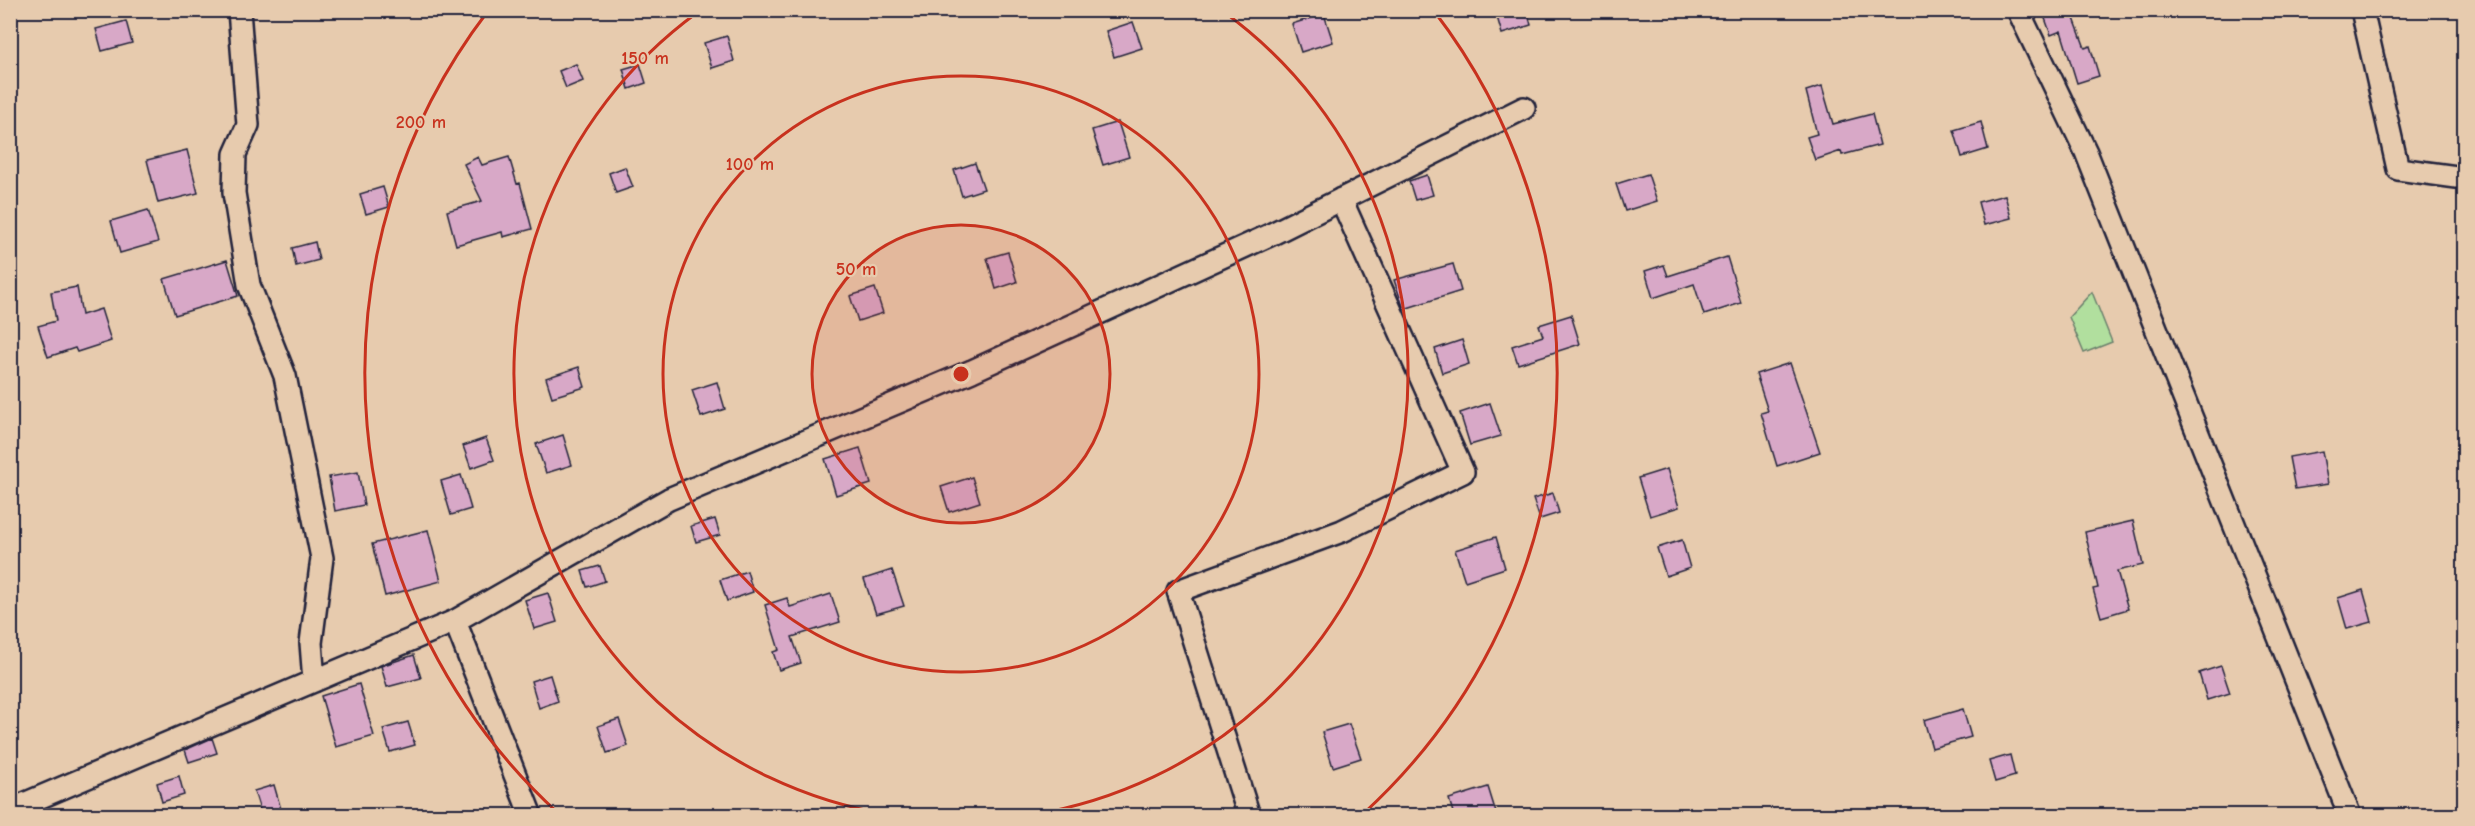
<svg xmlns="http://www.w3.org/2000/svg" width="2475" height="826" viewBox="0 0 2475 826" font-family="'Comic Neue',sans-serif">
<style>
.green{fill:#b1df9e;stroke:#6a806c;stroke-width:1.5}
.building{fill:#d8a8c7;stroke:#22223b;stroke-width:1.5}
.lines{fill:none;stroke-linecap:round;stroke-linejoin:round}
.street-casing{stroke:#22223b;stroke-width:26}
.street{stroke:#e7cbae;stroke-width:21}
.ring{fill:none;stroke:#c8321e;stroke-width:3}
.centre{fill:#c8321e;stroke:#e7cbae;stroke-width:3}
.ring-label{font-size:18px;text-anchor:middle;font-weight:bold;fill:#c8321e;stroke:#e7cbae;stroke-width:4.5;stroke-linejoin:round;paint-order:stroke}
</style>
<rect width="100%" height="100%" fill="#e7cbae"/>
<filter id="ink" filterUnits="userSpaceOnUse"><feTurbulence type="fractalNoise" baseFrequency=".0167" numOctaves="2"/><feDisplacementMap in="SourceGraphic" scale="12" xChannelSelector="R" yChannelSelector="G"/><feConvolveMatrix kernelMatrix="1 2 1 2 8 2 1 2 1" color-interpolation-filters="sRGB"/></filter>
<g filter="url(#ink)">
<path class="green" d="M2092 292 2112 342 2084 353 2069 317Z"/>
<path class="building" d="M1495 10H1527L1531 25 1502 34Z
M2042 10H2071L2085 48 2090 46 2099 76 2077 83 2061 31 2051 35Z
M1324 14 1333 42 1301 52 1292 24Z
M126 21 132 43 102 51 96 29Z
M1133 22 1142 48 1114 57 1106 31Z
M727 36 734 61 712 68 704 43Z
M576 64 583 81 566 88 559 71Z
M640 64 646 83 629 89 623 69Z
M1822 86 1833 124 1872 114 1880 145 1842 155 1841 151 1815 160 1807 137 1817 134 1806 91Z
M1118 122 1129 157 1103 165 1092 130Z
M1981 122 1988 149 1962 157 1954 130Z
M187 150 198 193 158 203 147 160Z
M478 157 482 165 509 157 517 184 520 183 532 229 503 237 502 232 456 245 447 211 482 201 464 164Z
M975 163 984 189 962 196 954 170Z
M625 167 633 187 616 193 609 173Z
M1648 174 1657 201 1625 211 1616 184Z
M1427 175 1433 195 1415 200 1409 181Z
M383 187 389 207 366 214 360 194Z
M2005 195 2011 218 1984 225 1978 202Z
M148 210 158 242 120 253 111 221Z
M315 242 319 260 296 266 292 248Z
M1008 252 1017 282 996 289 987 258Z
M1727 257 1741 303 1704 315 1694 284 1653 298 1645 271 1664 265 1668 276Z
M227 260 238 296 175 315 164 279Z
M1453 264 1461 291 1404 309 1394 280Z
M77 287 82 315 101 309 111 341 77 352 75 348 48 357 38 326 56 321 51 292Z
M875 288 883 313 858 321 850 296Z
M1571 315 1580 344 1518 364 1512 346 1543 336 1539 325Z
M1462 340 1469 364 1442 373 1435 349Z
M1790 363 1820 452 1777 466 1761 413 1768 411 1756 374Z
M579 367 585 387 552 397 546 378Z
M717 382 725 409 701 417 692 390Z
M1490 403 1501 436 1470 445 1460 413Z
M563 435 572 465 546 473 536 444Z
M486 438 494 460 471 468 463 446Z
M860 448 871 484 836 495 825 459Z
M2322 451 2328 484 2295 489 2289 457Z
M1667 469 1679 507 1650 516 1638 478Z
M358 472 364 505 335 511 329 477Z
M461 475 471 509 451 515 441 481Z
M972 477 980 502 949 512 941 487Z
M1553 493 1559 513 1540 519 1533 499Z
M715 519 720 535 696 542 691 526Z
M2133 521 2143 565 2117 571 2128 609 2101 617 2093 589 2098 588 2085 532Z
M428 530 441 581 385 596 372 544Z
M1496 537 1505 568 1465 581 1455 550Z
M1682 540 1690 568 1666 576 1657 548Z
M600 566 605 581 587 587 582 571Z
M892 570 904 606 876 614 864 579Z
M747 571 753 592 727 601 720 580Z
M2363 590 2372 622 2347 629 2338 598Z
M548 593 557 622 534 629 525 600Z
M831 594 840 622 792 637 801 663 779 670 773 652 779 650 765 605 787 598 790 607Z
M414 655 421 678 387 687 381 666Z
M2221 666 2230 693 2207 700 2199 673Z
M550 675 558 701 539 708 531 681Z
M359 684 374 736 336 747 321 696Z
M1963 709 1971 737 1932 748 1924 720Z
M619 719 628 746 607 753 598 726Z
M408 722 415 745 390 752 383 729Z
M1349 724 1361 758 1333 767 1322 732Z
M212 738 217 753 189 762 185 750Z
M2010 755 2015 776 1995 782 1989 761Z
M179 776 184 795 162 802 157 783Z
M274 785 283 816H262L254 791Z
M1488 787 1497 816H1454L1449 799Z"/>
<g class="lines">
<defs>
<path id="street" d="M239 10 248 125 235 154 234 193 249 285 285 376 322 558 311 643 314 681
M2018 10 2086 152 2350 816
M2362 10 2398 169 2464 178
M455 621 669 499 972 371 1272 234 1524 108
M10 810 455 621 531 816
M1249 816 1178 591 1342 531 1463 472 1341 199"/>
</defs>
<use href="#street" class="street-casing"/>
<use href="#street" class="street"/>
</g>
</g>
<circle cx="961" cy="374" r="149" fill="#c8321e" fill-opacity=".12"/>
<g class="ring">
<circle cx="961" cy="374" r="149"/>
<circle cx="961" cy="374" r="298"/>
<path d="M891 815A447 447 0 0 1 698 12M1224 12A447 447 0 0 1 1031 815"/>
<path d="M558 813A596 596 0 0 1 488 11M1434 11A596 596 0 0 1 1364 813"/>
</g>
<circle cx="961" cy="374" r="9" class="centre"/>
<g class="ring-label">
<text x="645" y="64">150 m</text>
<text x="421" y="128">200 m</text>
<text x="750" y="170">100 m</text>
<text x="856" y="275">50 m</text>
</g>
<rect width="2475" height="826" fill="none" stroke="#e7cbae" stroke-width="36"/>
<rect x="18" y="18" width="2439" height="790" fill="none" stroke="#22223b" stroke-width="2" filter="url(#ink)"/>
</svg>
